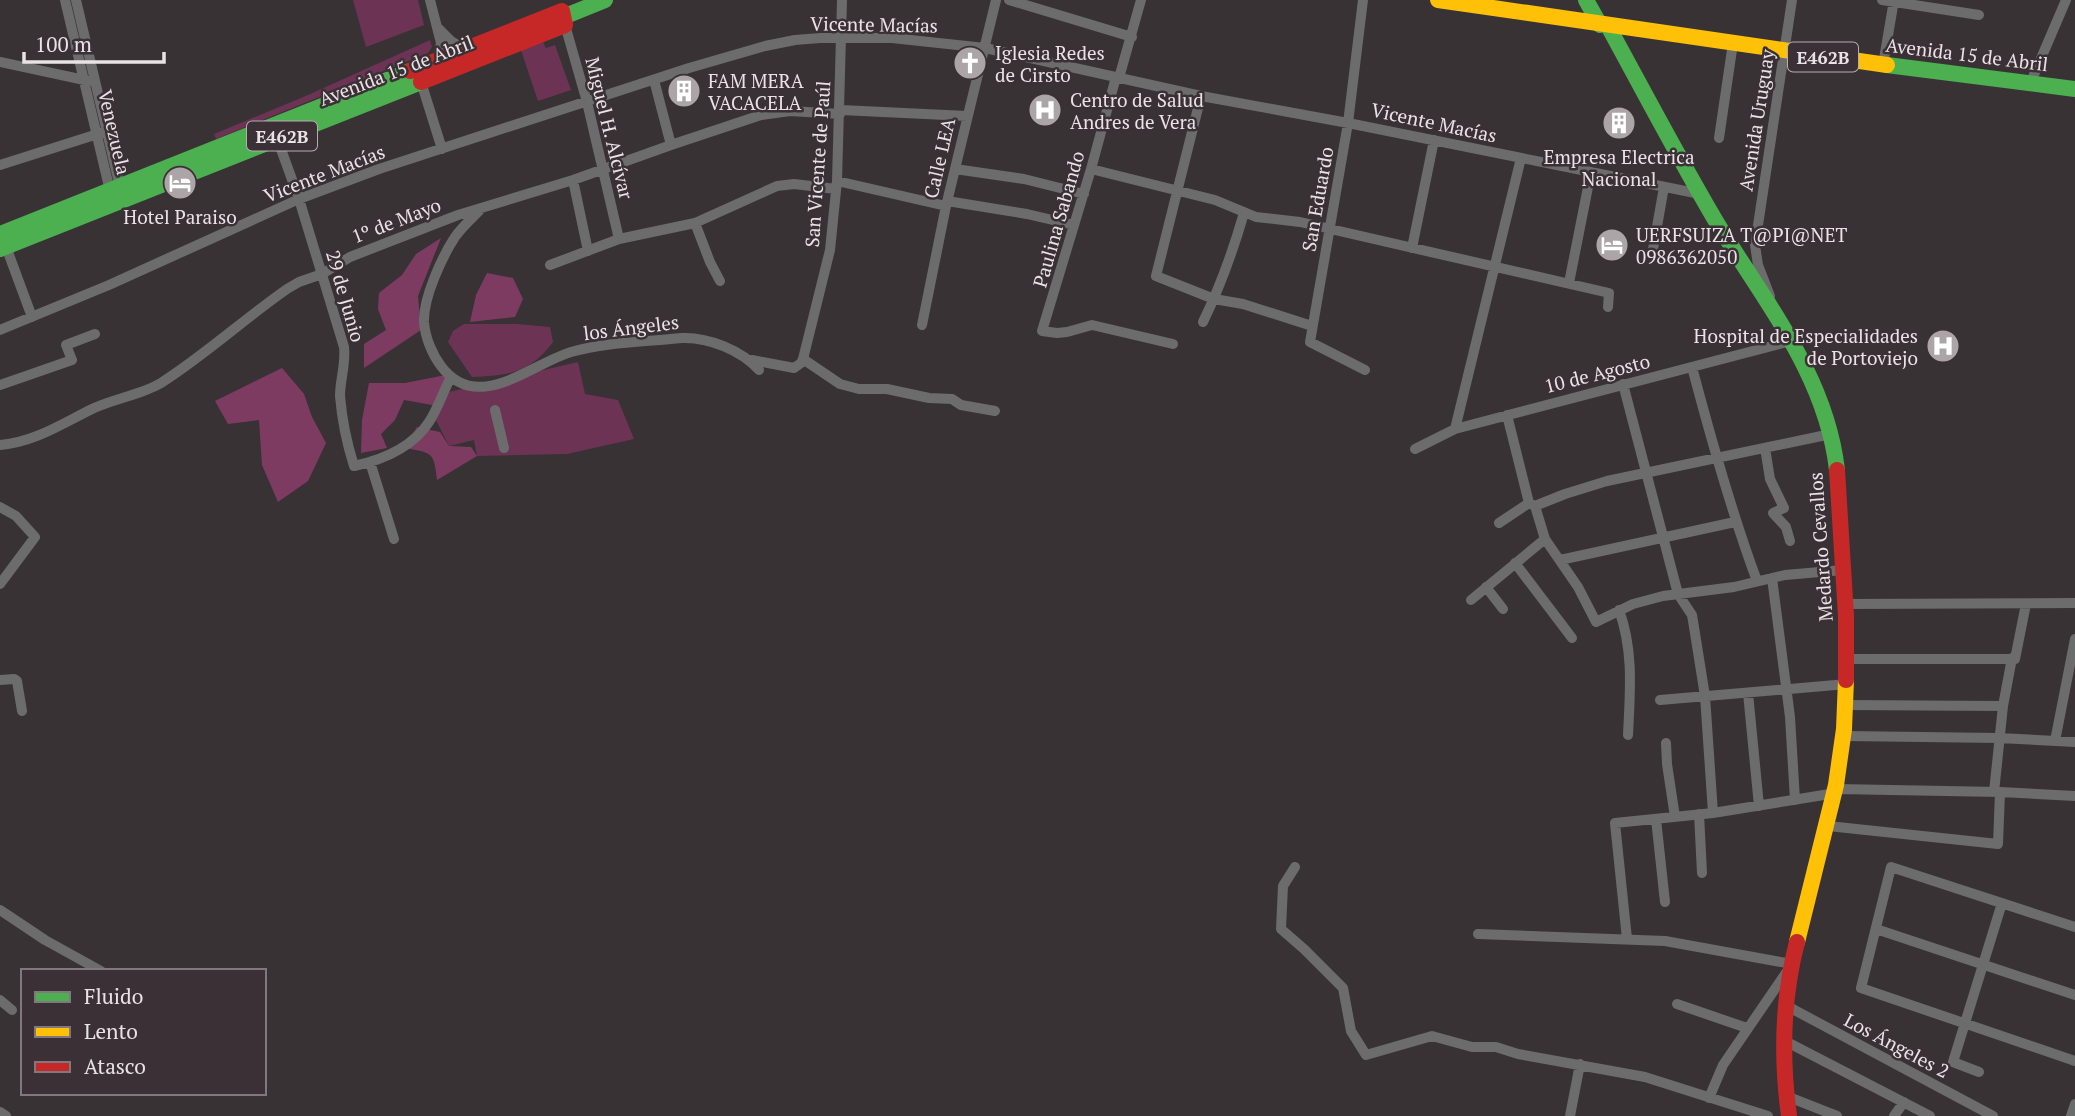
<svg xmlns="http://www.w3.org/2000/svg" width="2075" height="1116" viewBox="0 0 2075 1116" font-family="'PT Serif',serif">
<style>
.green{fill:#6d3354}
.forest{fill:#7e3b62}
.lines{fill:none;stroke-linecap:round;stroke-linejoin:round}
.street{stroke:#6c6c6c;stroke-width:10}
.fast{stroke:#4caf50;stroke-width:16}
.slow{stroke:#ffc107;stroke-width:16}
.jam{stroke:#c62828;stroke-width:16}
.labels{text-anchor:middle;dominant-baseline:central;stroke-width:5;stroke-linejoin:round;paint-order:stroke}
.shield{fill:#3a3035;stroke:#b4adb1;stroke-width:2}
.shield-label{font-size:18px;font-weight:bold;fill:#e9e3e6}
.street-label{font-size:19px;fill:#e9e3e6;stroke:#3a3035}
.poi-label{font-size:19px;fill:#e9e3e6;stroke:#3a3035;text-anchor:start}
</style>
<rect width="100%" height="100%" fill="#383235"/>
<path class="green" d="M353 0H418L424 25 366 47Z
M430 40 432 47 428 53 216 139 214 134 308 95Z
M543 42 546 48 555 45 571 90 538 101 521 50Z
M464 324H517L550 327 553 342C529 374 509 375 472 377L448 342 453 331Z
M578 362 585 394 618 400 634 439 567 454 477 456 474 440 449 446 436 420 449 392Z"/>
<path class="forest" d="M441 238 418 296 421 330 364 368V344L386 330 378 309 379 293 402 275 416 254Z
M487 273 513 278 523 299 515 317 470 322 476 295Z
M282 368 304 394 312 417 326 443 308 481 278 502 262 465 259 420 228 424 215 401Z
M446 375 438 406 404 400 395 420 381 434 387 448 361 453 362 420 369 383H405Z
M417 427 440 432 449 446 471 447 477 456 437 480C434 451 432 453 404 448Z"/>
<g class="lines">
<path class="street" d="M65 0 110 191
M76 0 120 187
M430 0 441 43 437 64
M842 0 837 181 830 250 803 359 840 384 859 389H887L929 398 952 399 961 405 995 411
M1009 0 1132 37
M1363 0 1348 123 1310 342 1365 370
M1882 0 1979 15
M565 25 587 102 619 239
M438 28 451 41 466 50
M0 62 89 81
M1883 65 1894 0
M1116 77 1091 169 1042 331 1057 333 1067 332 1092 325 1173 344
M1119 78 1141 0
M425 79 421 82 442 149
M654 80 671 145
M2030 84 2066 0
M1201 96 1156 276 1214 299 1243 304 1312 326
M841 110 967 116
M277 138 299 199 344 347C346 364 340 380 340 396 342 420 347 444 354 466 382 460 412 448 429 422 438 408 443 392 451 377
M1719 138 1733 43
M0 165 104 132
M955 169 1024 179 1084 194
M1091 169 1215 200 1256 217 1300 222 1609 293 1608 307
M573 180 588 251
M837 181 946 206
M947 201 1027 214 1074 225
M480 210C471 219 462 227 455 237 442 257 423 298 424 322 425 337 432 354 441 366 477 415 531 364 571 352 606 342 645 342 682 338 708 337 741 350 759 370
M695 223 710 262 720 281
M5 244 32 317
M1412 248 1434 140
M1652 255 1664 187
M550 265 619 239 695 223 777 186 794 184 836 189
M1569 283 1591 172
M1770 296 1758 265 1755 245 1792 0
M1203 322C1220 287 1233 251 1244 213
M922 325 946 206 996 0
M0 330 109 285 299 199 379 169 689 68 765 46 795 40 820 38H892L985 48 1201 96 1348 123 1700 194
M752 360 794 368 801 363 803 359
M1692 367C1711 439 1731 511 1757 581
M1623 384 1678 594 1692 615 1694 627 1705 696 1713 813
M0 385 72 360 66 345 95 334
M495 410 504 448
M1507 415 1529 503 1535 506 1545 539 1578 587 1596 622 1633 604 1663 596 1734 587 1785 575 1843 570
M1455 429 1521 158
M0 445C34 442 60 425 90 410 112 399 141 395 161 383 205 355 244 319 287 289L299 282 322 274 350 257 458 215 573 180 671 145 761 115 790 111 840 114
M1765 448 1770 479 1784 508 1773 513 1786 527 1790 541
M1415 449 1455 429 1791 341
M370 462 394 539
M1535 506 1565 494 1607 481 1831 434
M0 507 16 516 35 537 0 584
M1499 523 1529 503
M1560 560 1735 522
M1515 563 1572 638
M1772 578 1790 717 1795 800
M1486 587 1503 609
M1471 600 1545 539
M1845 604 2075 603
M1619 610C1634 651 1630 692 1628 735
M1847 659H2015L2026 604
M0 680 14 679 17 681 22 711
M1748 693 1759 806
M1660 700 1847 684
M1846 705 2003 706
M1844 736 1999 738 2075 742
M2055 741 2075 639
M1666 743 1667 764 1675 817
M1837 789 2000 792 2075 796
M1994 792 2003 706 2012 658
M1699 814 1702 873
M1656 819 1665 902
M1828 826 1998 844 2000 792
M1295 867 1283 886 1281 929 1304 949 1343 988 1351 1031 1366 1055 1432 1036 1472 1047H1496L1518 1054 1645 1077 1768 1116
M0 910 45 940 101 971
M2075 927 1891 867 1861 988 2075 1061
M1876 929 2075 995
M1478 934 1665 941 1792 964 1723 1065 1709 1098
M1627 939 1615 823 1713 813 1836 793
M0 1000 12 1010
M1677 1004 1747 1028
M1785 1005 1993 1116
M1783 1040 1930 1116
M1979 1072 1953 1062 2002 903
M1786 1096 1837 1116
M0 1112 6 1116
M1570 1116 1580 1064
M1894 1116 1904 1102
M2071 1116 2075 1104"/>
<path class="fast" d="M1586 0 1600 25
M563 17 605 0
M1608 26C1643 90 1677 155 1714 218 1762 299 1826 373 1837 470
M1887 65 2075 89
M0 234 410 71
M0 249 421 82"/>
<path class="slow" d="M1438 0 1887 65
M1797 942 1836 785 1844 729 1846 680"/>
<path class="jam" d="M410 71 562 11 565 25 421 82
M1837 470 1846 616V680
M1789 1116C1781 1057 1782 1000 1797 942"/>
</g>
<defs>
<symbol id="church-disc" viewBox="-11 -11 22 22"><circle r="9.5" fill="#aba5a8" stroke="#3a3035"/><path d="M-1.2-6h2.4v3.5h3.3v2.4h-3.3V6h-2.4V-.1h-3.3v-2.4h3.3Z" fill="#fff"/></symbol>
<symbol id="building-disc" viewBox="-11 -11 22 22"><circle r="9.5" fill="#aba5a8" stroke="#3a3035"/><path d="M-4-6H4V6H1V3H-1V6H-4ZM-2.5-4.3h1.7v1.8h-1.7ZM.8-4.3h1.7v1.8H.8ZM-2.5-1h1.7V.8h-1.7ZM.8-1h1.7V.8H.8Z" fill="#fff"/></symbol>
<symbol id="hospital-disc" viewBox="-11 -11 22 22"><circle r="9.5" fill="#aba5a8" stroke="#3a3035"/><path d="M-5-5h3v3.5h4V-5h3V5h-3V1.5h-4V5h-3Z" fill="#fff"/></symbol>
<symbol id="hotel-disc" viewBox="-11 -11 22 22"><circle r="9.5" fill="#aba5a8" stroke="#3a3035"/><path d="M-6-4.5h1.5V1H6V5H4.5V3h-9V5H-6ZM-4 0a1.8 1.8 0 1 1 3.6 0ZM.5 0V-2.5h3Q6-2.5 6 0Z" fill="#fff"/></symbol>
</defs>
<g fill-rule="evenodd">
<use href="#church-disc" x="951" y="44" width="38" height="38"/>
<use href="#building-disc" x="665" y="72" width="38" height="38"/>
<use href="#hospital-disc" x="1026" y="91" width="38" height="38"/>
<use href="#building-disc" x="1600" y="104" width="38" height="38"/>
<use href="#hotel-disc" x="161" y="164" width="38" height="38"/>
<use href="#hotel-disc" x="1593" y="226" width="38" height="38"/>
<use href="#hospital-disc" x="1924" y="327" width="38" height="38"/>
</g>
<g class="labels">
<g class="shield">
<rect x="1788" y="42.5" width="70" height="29" rx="5"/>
<rect x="247" y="121.5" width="70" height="29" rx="5"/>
</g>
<g class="shield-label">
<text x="1823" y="57">E462B</text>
<text x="282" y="136">E462B</text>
</g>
<g class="street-label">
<text transform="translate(874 24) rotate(1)">Vicente Macías</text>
<text transform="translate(1967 54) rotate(7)">Avenida 15 de Abril</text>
<text transform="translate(396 70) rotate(-21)">Avenida 15 de Abril</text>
<text transform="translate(1756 120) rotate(-81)">Avenida Uruguay</text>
<text transform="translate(1434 122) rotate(12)">Vicente Macías</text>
<text transform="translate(610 128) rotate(76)">Miguel H. Alcívar</text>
<text transform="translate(115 132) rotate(77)">Venezuela</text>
<text transform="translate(939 158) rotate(-77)">Calle LEA</text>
<text transform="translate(817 164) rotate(-86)">San Vicente de Paúl</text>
<text transform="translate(324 173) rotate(-21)">Vicente Macías</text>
<text transform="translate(1317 199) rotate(-80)">San Eduardo</text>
<text transform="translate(1058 219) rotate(-74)">Paulina Sabando</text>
<text transform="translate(396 220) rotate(-21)">1º de Mayo</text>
<text transform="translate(346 296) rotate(74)">29 de Junio</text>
<text transform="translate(631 327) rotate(-7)">los Ángeles</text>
<text transform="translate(1597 373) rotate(-14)">10 de Agosto</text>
<text transform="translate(1820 547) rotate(-94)">Medardo Cevallos</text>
<text transform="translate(1897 1045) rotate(28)">Los Ángeles 2</text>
</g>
<g class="poi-label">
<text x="995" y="52">Iglesia Redes<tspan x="995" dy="22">de Cirsto</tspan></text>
<text x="708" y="80">FAM MERA<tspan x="708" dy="22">VACACELA</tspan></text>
<text x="1070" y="99">Centro de Salud<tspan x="1070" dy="22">Andres de Vera</tspan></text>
<text x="1619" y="156" text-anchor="middle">Empresa Electrica<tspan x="1619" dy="22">Nacional</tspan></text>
<text x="180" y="216" text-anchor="middle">Hotel Paraiso</text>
<text x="1636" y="234">UERFSUIZA T@PI@NET<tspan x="1636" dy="22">0986362050</tspan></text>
<text x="1918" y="335" text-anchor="end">Hospital de Especialidades<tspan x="1918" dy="22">de Portoviejo</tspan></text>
</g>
</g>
<rect x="21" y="969" width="245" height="126" fill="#3a3035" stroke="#80787c" stroke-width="2"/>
<rect x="35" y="992" width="35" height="10" fill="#4caf50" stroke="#80787c" stroke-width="2"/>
<text x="84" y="1004" font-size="21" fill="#e9e3e6">Fluido</text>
<rect x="35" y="1027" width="35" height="10" fill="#ffc107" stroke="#80787c" stroke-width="2"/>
<text x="84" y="1039" font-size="21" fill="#e9e3e6">Lento</text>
<rect x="35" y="1062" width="35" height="10" fill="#c62828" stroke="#80787c" stroke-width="2"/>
<text x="84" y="1074" font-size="21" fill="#e9e3e6">Atasco</text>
<path d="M24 52v10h140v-10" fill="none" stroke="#e9e3e6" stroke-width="3.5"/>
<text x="35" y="52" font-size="21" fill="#e9e3e6" stroke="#3a3035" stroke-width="5" paint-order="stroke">100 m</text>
</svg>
